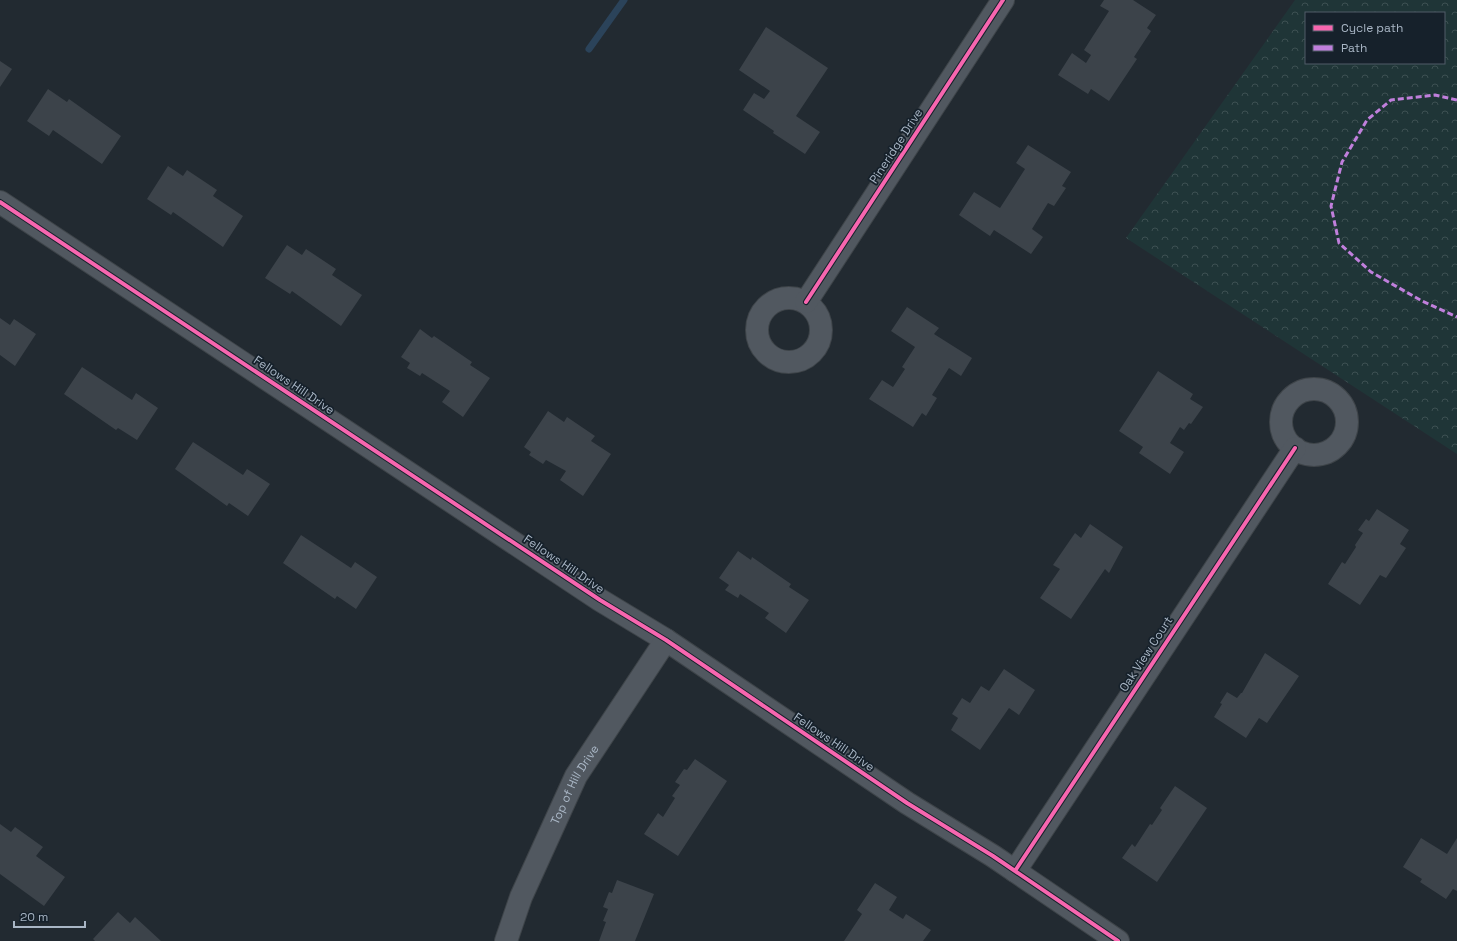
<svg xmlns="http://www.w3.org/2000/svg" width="1457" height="941" viewBox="0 0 1457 941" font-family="'Space Grotesk',sans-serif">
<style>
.forest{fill:url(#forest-crowns);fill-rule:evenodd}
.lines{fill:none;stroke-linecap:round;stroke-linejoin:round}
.stream{stroke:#2b435a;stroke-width:7}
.building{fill:#3c434a}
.street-casing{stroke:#3e4449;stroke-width:24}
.street{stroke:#515860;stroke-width:22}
.quiet{stroke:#c07fdc;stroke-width:3;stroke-dasharray:6 3;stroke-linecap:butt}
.cycleway-casing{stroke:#16212b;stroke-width:6}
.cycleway{stroke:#f766af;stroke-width:4}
.labels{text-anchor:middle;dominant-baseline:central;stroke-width:3.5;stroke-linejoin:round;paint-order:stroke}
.street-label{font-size:12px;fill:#a9b6c5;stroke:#16212b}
</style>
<defs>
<pattern id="forest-crowns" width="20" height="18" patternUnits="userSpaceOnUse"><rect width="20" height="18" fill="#1f3537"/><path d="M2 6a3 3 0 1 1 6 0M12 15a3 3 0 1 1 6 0" fill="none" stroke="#3d5052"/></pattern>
</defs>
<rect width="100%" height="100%" fill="#222a31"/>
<path class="forest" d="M1295 0H1457V454L1126 238ZM1306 13H1444V63H1306Z"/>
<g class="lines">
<path class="stream" d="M589 49 624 0"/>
</g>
<path class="building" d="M1104 0H1133L1156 15 1147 28 1151 31 1134 57 1137 59 1109 101 1091 89 1088 94 1058 75 1072 53 1086 63 1091 55 1084 50 1109 11 1100 6Z
M766 27 828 68 796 116 820 132 805 154 773 133 774 131 743 110 754 93 764 99 770 91 739 70Z
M0 61 12 69 0 87Z
M48 89 67 102 69 99 121 136 102 164 53 130 49 136 27 121Z
M1028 145 1071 172 1062 186 1066 188 1054 206 1048 203 1032 229 1043 237 1031 254 994 230 990 236 959 215 974 192 1000 208 1025 169 1016 163Z
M168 166 183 176 187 170 217 190 213 196 243 216 223 247 173 212 171 215 147 199Z
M287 245 302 255 306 249 336 269 332 275 362 295 341 326 292 291 290 294 265 278Z
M907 307 939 328 934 334 972 358 961 376 949 368 932 395 937 398 926 416 922 413 913 427 869 399 882 380 893 387 905 369 902 367 915 347 891 331Z
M0 318 10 325 14 319 36 334 15 366 0 355Z
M420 329 432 338 434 336 472 362 470 365 490 378 463 417 442 402 450 391 422 373 420 376 407 368 410 363 401 357Z
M82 367 132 400 136 393 158 408 137 440 118 428 116 430 64 394Z
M1158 371 1193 394 1190 399 1203 407 1191 424 1189 423 1184 430 1180 427 1170 443 1184 452 1170 474 1139 453 1143 447 1119 431Z
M548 411 564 422 567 417 595 436 591 441 611 454 583 496 560 480 566 471 546 460 543 464 529 455 531 452 524 447Z
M193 442 243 475 247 469 270 484 248 516 229 503 227 506 175 469Z
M1377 509 1409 530 1400 544 1406 548 1386 578 1380 575 1360 605 1328 584 1342 562 1345 564 1356 547 1355 545 1363 533 1358 530 1366 519 1369 521Z
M1090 524 1123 547 1109 573 1105 569 1071 619 1040 598 1060 569 1053 565 1075 533 1081 538Z
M301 535 351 568 355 562 377 577 356 609 337 596 335 599 283 563Z
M738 551 751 560 752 557 791 584 789 587 809 600 786 633 765 618 769 613 740 594 738 598 725 590 729 585 719 578Z
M1265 653 1299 676 1267 723 1259 718 1246 738 1214 717 1222 704 1220 703 1227 692 1237 698 1241 693H1242Z
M1004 669 1035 690 1019 715 1009 708 980 750 951 730 958 718 952 714 962 698 970 703 981 686 989 691Z
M695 759 727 781 678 856 644 834 658 813 663 817 675 798 672 796 680 785 675 782 684 769 687 770Z
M1175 786 1207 808 1157 882 1122 858 1132 844 1135 847 1150 824 1152 825 1162 810 1160 808Z
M0 824 11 832 15 827 43 847 36 856 65 877 44 906 0 874Z
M1421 838 1447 854 1457 838V891L1453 889 1446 899 1420 882 1422 879 1403 867Z
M617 880 654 894 635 941H599L606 922 603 921 608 909 603 907 609 892 612 893Z
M875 883 897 897 889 910 903 919 906 914 931 930 923 941H844L862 914 857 910Z
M118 912 130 923 135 917 161 941H95L93 939Z"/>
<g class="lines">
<defs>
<g id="street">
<path d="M0 202 600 600 666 640 907 803 993 856 1118 941"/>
<circle cx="789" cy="330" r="32"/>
<path d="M806 302 1003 0"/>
<circle cx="1314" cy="422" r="33"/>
<path d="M1015 871 1295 448"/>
<path id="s1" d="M506 941 521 897 576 776 666 640"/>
</g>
</defs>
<use href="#street" class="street-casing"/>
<use href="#street" class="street"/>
<path class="quiet" d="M1457 100 1435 95 1391 100 1367 120 1342 162 1331 206 1339 243 1371 272 1422 301 1457 317"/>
<defs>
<path id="cycleway" d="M0 202 600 600 666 640 907 803 993 856 1118 941
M806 302 1003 0
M1015 871 1295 448"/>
</defs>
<use href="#cycleway" class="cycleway-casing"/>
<use href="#cycleway" class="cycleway"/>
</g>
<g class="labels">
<g class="street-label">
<text transform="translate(896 146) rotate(-57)">Pineridge Drive</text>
<text transform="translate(294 385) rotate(34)">Fellows Hill Drive</text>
<text transform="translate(564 564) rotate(34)">Fellows Hill Drive</text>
<text transform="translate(1146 654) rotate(-57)">Oak View Court</text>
<text transform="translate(834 742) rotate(34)">Fellows Hill Drive</text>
<text stroke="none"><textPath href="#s1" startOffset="171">Top of Hill Drive</textPath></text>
</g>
</g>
<rect x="1305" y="12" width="140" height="52" fill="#16212b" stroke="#515d69"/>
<rect x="1313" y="25" width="20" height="6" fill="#f766af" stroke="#515d69"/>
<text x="1341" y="32" font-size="12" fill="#a9b6c5">Cycle path</text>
<rect x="1313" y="45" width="20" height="6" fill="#c07fdc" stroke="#515d69"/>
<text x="1341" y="52" font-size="12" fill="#a9b6c5">Path</text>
<path d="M14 921v6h71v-6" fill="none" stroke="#a9b6c5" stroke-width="2"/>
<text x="20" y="921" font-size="12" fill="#a9b6c5" stroke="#16212b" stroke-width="3" paint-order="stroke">20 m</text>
</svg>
